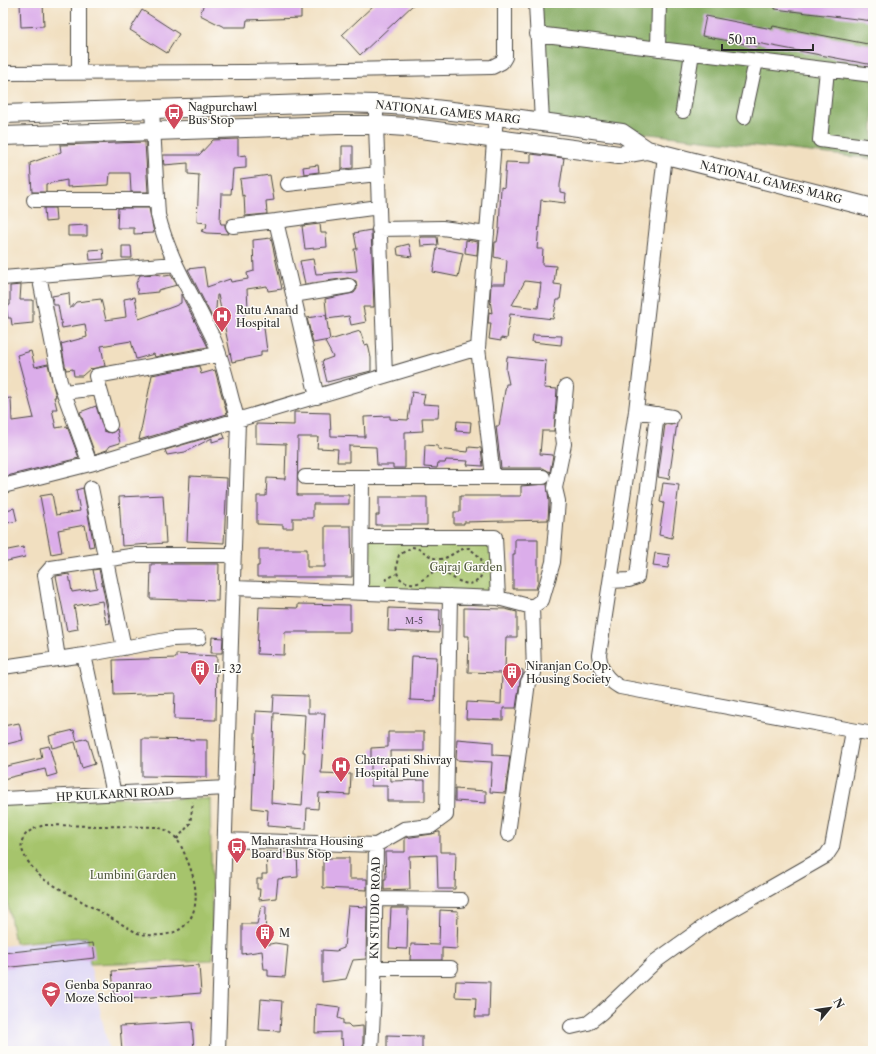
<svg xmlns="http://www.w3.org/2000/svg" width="876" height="1054" viewBox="0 0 876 1054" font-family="'Libre Caslon Text',serif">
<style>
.built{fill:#ddd5f6}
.green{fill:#a6c46c;stroke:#68784c}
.forest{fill:#84aa60;stroke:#586a46}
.building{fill:#dbadea;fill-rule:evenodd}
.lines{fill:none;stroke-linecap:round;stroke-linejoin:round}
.minor-casing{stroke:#494641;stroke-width:16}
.major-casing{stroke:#494641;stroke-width:20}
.path{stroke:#494641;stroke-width:2;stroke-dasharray:3 3;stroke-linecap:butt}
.minor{stroke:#fff;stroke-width:14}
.major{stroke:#fff;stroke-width:18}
.labels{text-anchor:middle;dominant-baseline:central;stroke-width:3;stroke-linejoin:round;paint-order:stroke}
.number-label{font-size:9px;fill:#574c5b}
.poi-label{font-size:11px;fill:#2b2b2b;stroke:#fdfcf7;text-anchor:start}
.street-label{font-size:11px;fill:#2b2b2b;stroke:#fdfcf7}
.park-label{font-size:11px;fill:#50593e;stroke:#fdfcf7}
</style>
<rect width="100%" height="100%" fill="#fdfcf7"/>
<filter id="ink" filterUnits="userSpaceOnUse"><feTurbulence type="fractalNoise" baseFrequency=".025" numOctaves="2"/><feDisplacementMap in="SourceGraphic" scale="8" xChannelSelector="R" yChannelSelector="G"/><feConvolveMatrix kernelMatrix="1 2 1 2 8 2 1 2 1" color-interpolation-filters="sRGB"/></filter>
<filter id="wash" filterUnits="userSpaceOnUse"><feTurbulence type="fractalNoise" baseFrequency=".012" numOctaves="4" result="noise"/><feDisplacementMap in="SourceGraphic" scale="16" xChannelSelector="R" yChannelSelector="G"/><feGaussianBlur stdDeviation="0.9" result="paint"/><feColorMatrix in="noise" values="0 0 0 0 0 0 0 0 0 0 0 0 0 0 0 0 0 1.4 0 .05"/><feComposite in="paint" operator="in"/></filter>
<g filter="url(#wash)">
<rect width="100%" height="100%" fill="#f1dfc0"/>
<path class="built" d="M87 937 90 964 109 1051H3V946Z"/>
<path class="green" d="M362 537H495L498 598 361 593Z
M116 798 210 799 213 960 90 964 87 937 15 943 3 879V804Z"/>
<path class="forest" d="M536 3H873V159L542 122Z"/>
<g id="blocks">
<path class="building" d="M20 3H43L44 26 21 27Z
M204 3H301V18L247 20 246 27H224L200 15Z
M376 3H415L360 55 342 35Z
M775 3H859L873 5V21L775 9Z
M142 10 179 34 167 53 130 30Z
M706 16 772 29 773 26 873 45V65L757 43 756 46 702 36Z
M238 139V156L246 155V168L233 169 231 194H221L220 221 221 224H225V227L229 234 206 233 201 231 206 228 207 223 197 222 199 175 188 174V163L164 165 163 155H199L213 140Z
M145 142 148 192H131L130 173H110L109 185 67 187V180L46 184V192H32L30 163 61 152 60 145Z
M342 146H353V168L342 169Z
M531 154 564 158 560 185V192L566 193 565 203 541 200 537 249H543L542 265 556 266 554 284 562 285 560 300H557L553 319 510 314 507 339 501 338V341L489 339 491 323H488L489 312 492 313 490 300 491 284H505L507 260 494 257 495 242H497L499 229 501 187 504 188 506 162 531 163ZM525 281 541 283 538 308 512 305Z
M318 165 319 172 304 174 303 167Z
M270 175 274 200 266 201 267 214 245 216 244 195 242 196 240 179Z
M44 208H55L56 221 45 222Z
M118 208H149L154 233 134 234V228H117Z
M320 224 321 233H326L327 247 305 249 302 226Z
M87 225V236H68V226Z
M371 230 374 307H363L366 322 351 325 349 316 327 319 325 299 354 293 357 289 356 281 348 278 305 284 300 261 313 259 316 274 357 271 354 249H357L354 233Z
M420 237H437L438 245 421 246Z
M271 238 282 289 268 291 267 286 247 289 248 308 239 324 263 320 267 351H261V356L232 362 218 295H217L215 323 188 269 204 267 207 287 230 279 231 282 248 279 247 273 254 271 253 240Z
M466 240 478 242 477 255 465 253Z
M409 244 412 257 398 255 397 247Z
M122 246H131L132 258H122Z
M437 248 463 253 458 277 433 272Z
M103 249 104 259 90 260 89 250Z
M156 274 165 276 171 275 177 285 158 290V292L138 294 136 283 140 275Z
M21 285 20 300H33V323L12 325 11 318H8L6 306 10 305V286Z
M69 293 70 309 76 302 101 299 106 320 126 317 124 299 135 297 139 319 175 306 181 303V294L208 347 155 357 154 354 136 359 131 341 101 346 105 366 91 369V368L82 376H74L73 369 66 370 61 344 87 337 85 324 62 328 58 305H54L52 296Z
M326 315 330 340 360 331 365 345 368 344 371 358V371L327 382 322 361 333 357 325 342 329 340 313 343 307 318Z
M533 335 562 336 561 345 532 342Z
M31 351 35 367 48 364 56 397H54L57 409H52L56 428 67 426 79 458 3 477V399L11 398 12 421 34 418 17 355Z
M507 357 546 361 544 388 557 389 554 431H542L540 454 553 455 550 472 543 468H501L496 426H499L506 384H509L506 370Z
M199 366 201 374 215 370 227 414 139 440 152 375Z
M412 392 425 394 423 404 439 405 438 418H422L423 431 405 432V468H393V465H377L376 447 349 446V462H337L338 449 317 448 318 437H298L297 495H349V504H313V518H293V528H283V525L257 524V496H266L267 478 285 479 286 444 256 443V424L294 425V412L330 413 331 436 365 437 364 417 390 416V419L408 420Z
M96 406 104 431 112 433 117 429 120 443 110 446 107 450 95 454 80 412Z
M457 421 471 422 470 432 456 431Z
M677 423 669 479 658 477 665 424 671 425Z
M223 433 225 438 212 442V438L185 452 167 455 165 450Z
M425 445 438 446V449L446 450 468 452 469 447 481 448 483 466 467 465 468 461 446 460 445 463H438L437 468 424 467Z
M190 476 227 478 224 543 187 541Z
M663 483 679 485 672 538 659 535 664 503 660 502Z
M547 484 549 502 548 520 464 522V524H454V512H460V496H521V486Z
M83 488 94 546 89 547 85 525 58 530 62 552 51 554 40 496 52 494 56 515 80 511 76 490Z
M163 495 166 543 122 546 119 497Z
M379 497H427V525H376V515H379Z
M14 508 17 521 3 524V511Z
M325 526H351L352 577H257V566H259V549H307V567H325Z
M515 539H538V582L536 589H513V554H515Z
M23 547 25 557 3 562V551Z
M655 553 670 555 668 568 653 566Z
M151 564H219L218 601 150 599Z
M99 569 110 623 106 624 102 601 74 606 78 629 67 631 56 576 69 574 72 592 97 588 93 570Z
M298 604 350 605V632H285L284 655 257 654 259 607 298 608Z
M389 608 440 610 439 633 388 631Z
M464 608 505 609 517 612V637H506L505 669 523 670V674L520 681 516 708H503V720L466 719 467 702 501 704 502 673 468 672 469 636H464Z
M212 637 223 638 222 653H211Z
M176 654 217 656 216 720 174 719 175 693 114 695 113 660 176 658Z
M412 656 437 657 435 701 410 700Z
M274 695 308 696V713H325L321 773 351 774 350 795 319 793 318 809 307 808 306 829 267 826 268 810 252 808 256 711 273 712ZM274 713 305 715 303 752H305L302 806 271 803Z
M19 723 23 740 3 745V726Z
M74 730 77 741 87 738 95 764 82 768 75 742 52 748 49 736Z
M388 732H424V751H390L391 781 425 780V801H387V786H371V748L388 747Z
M142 739 207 740V777L142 776Z
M457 739 493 742V755L510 756 505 793 490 792 492 762 456 760Z
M49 746 57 774 47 777 45 769 3 779V767L42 758 40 748Z
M455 789 486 791V803L455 801Z
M438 832H440V852H456L455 889H438L437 855 409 856 410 889 384 890V879H386L385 852H405V838L432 834Z
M266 852 297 853 298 877 278 879 276 898 259 900 260 889H257V879H262V874H267Z
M323 858H349V879H367V890L323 888Z
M261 906H266L265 945 275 943 288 945 285 977 268 976V969H264L262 951 242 954V924H257Z
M348 906 367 907 366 959 353 960 346 979 322 982V950L336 951 344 948Z
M391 908H408L407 949 389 948Z
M440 910 458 911 457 949 442 948V960H410L411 944 439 945Z
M93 943 95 958 3 968V953Z
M199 965 201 993 115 1000 112 971Z
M456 981 490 982 489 1017H475L476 998 455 997Z
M261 999 282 1001 280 1031 259 1030Z
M316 1004 340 1007 338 1018 343 1020V1024H348L351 1027 363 1026V1051H343L342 1038 340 1039V1032L315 1033Z
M192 1022 194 1051H122L120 1026Z
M387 1035 422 1036V1051H387Z"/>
</g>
</g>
<g filter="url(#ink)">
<use href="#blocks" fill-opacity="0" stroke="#494641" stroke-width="1"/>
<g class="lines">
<defs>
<path id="minor" d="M536 3 542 122
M537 34 873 75
M658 49 659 3
M827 70 820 140 873 147
M79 71V3
M3 73 246 72 492 67 502 62 505 57V3
M376 104V125L385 376
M152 109 158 215C169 260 194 297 213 338 225 365 229 393 238 421L218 1051
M683 111 692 53
M744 117 756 61
M665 155 636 411 599 655C601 671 606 679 620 687L873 734
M288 184 377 174
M34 200H157
M233 226 276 221
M379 229 442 228 487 234
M39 275 60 382 90 464
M3 278 175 264
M293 295 349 286
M478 348 493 477
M64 392 99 388
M317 397 276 221 379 207
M636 411 672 417
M110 425 96 376 219 354
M305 477H543
M3 486 90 464 478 348 496 116
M91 488 124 648
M362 537H495L498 598
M611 581 629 580 637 577 657 414
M233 588 498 598 532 607
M361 593 362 477
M532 607 542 600 553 562 558 501 555 488 564 444 562 429 566 387
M84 655 172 639 199 638
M58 658 45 575 51 568 137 555H234
M3 667 84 655 114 794
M3 799 227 788
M508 834 528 682 534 673 532 607
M225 840 376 845
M376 845 404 829 431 826 446 815 450 596
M375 899 461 900
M374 968H451
M571 1027 588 1023 601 1013 656 961 709 923 826 856 832 847 853 731
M371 1051 374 993 376 845"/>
<path id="major" d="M3 114 338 103 376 104 408 106 513 118 622 133 647 150 873 208
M3 136 338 125H376L406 127 619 155 647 150"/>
</defs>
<use href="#minor" class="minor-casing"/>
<use href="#major" class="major-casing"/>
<path class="path" d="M412 547C423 548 428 559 440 559 451 558 457 548 469 548L481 558 483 572C474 595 454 578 442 571L433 572 418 583C398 585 393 573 399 555Z
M385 580 396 574
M45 825 157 827C162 829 167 830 171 833 180 840 184 853 188 862 207 908 191 945 137 933L43 879C23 859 6 835 45 825Z
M177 839 190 824 193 802"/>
<use href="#minor" class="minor"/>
<use href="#major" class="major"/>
</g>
</g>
<defs>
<symbol id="bus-pin" viewBox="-11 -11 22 30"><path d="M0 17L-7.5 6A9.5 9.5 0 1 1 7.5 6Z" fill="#d1495b" stroke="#fdfcf7"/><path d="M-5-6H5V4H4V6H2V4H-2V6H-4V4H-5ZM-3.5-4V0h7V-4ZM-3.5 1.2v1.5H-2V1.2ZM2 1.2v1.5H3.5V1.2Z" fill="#fff"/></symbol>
<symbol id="hospital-pin" viewBox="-11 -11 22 30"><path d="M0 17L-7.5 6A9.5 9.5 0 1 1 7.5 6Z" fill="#d1495b" stroke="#fdfcf7"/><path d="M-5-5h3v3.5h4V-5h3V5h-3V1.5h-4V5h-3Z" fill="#fff"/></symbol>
<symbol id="building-pin" viewBox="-11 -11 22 30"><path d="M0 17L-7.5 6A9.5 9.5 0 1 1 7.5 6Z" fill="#d1495b" stroke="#fdfcf7"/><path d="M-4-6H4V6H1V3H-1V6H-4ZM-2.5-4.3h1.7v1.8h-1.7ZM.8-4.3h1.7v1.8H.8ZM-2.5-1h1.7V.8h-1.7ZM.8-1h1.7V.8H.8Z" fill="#fff"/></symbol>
<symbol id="school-pin" viewBox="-11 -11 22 30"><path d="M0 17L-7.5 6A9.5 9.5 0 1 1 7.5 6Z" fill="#d1495b" stroke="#fdfcf7"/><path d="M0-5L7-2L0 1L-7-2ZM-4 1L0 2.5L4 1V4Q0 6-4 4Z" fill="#fff"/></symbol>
</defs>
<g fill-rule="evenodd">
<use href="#bus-pin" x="163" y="102" width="22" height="30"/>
<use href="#hospital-pin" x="211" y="305" width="22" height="30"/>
<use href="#building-pin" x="189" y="658" width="22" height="30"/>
<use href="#building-pin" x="501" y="661" width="22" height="30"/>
<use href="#hospital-pin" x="330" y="755" width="22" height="30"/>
<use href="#bus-pin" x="226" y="836" width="22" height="30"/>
<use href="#building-pin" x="254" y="922" width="22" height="30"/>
<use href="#school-pin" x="40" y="980" width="22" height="30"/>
</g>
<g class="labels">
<g class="number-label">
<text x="414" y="620">M-5</text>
</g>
<g class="poi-label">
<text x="188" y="107">Nagpurchawl<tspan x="188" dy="13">Bus Stop</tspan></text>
<text x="236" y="310">Rutu Anand<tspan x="236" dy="13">Hospital</tspan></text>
<text x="526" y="666">Niranjan Co.Op.<tspan x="526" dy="13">Housing Society</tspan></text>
<text x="214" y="669">L- 32</text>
<text x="355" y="760">Chatrapati Shivray<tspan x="355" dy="13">Hospital Pune</tspan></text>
<text x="251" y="841">Maharashtra Housing<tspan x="251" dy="13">Board Bus Stop</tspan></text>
<text x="279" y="933">M</text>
<text x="65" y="985">Genba Sopanrao<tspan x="65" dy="13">Moze School</tspan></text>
</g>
<g class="street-label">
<text transform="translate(448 112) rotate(6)">NATIONAL GAMES MARG</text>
<text transform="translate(771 182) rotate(14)">NATIONAL GAMES MARG</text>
<text transform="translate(115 794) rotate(-3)">HP KULKARNI ROAD</text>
<text transform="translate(375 908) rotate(-89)">KN STUDIO ROAD</text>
</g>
<g class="park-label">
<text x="466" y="567">Gajraj Garden</text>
<text x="133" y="875">Lumbini Garden</text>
</g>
</g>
<rect width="876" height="1054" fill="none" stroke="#fdfcf7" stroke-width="16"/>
<g transform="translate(830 1008) rotate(61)" stroke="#fdfcf7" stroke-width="3" paint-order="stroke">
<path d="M0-3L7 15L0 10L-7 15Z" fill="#2b2b2b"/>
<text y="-6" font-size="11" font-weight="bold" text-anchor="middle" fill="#2b2b2b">N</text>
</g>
<path d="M722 44v6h91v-6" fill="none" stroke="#2b2b2b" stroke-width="2"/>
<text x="728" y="44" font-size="12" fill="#2b2b2b" stroke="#fdfcf7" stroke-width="3" paint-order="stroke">50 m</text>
</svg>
